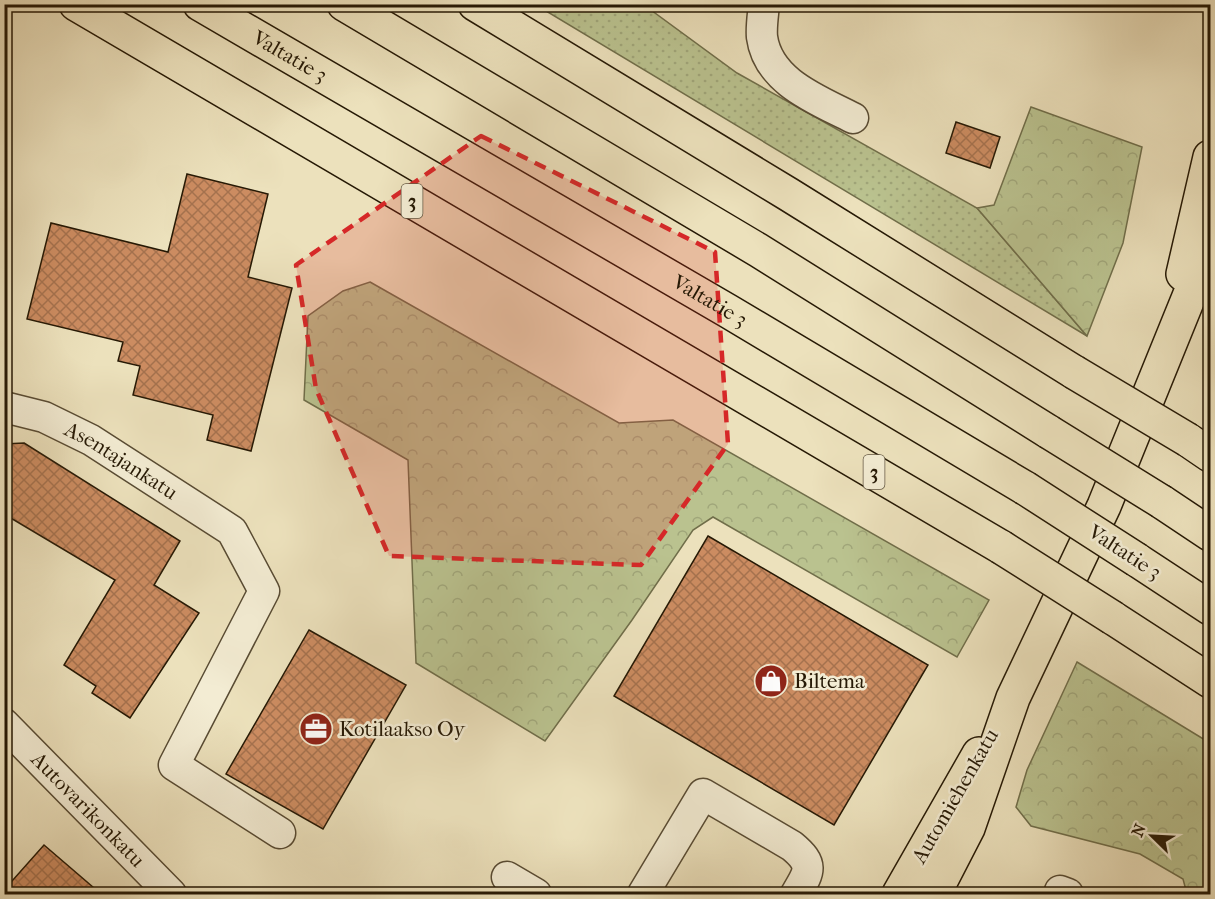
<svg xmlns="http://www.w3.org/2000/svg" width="1215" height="899" viewBox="0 0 1215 899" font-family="'IM FELL French Canon',serif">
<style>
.grass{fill:url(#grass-dots);stroke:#706e4a;stroke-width:1.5}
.forest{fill:url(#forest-crowns);stroke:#706e4a;stroke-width:1.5}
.building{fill:url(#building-cross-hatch);stroke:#261905;stroke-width:1.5}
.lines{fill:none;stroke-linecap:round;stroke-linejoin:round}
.minor-casing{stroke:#584b33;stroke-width:33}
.major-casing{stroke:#261905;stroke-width:36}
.highway-casing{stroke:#261905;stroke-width:36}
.minor{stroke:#f3ecd3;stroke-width:30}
.major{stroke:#ece1bc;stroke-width:33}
.highway{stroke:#ece1bc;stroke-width:33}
.highway-bridge-casing{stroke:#261905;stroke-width:36;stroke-linecap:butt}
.highway-bridge{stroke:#ece1bc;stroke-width:33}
.marked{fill:#d62828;fill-opacity:0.2;stroke:#d62828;stroke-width:4.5;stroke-dasharray:12 8;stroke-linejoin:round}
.labels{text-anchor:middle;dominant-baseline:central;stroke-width:5;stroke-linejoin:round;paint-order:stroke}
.shield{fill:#f3ecd3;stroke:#645843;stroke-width:1.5}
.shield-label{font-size:20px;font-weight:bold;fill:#261905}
.street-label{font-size:21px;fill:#261905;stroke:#f3ecd3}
.poi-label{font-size:21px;fill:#261905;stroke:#f3ecd3;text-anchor:start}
</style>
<defs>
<pattern id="grass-dots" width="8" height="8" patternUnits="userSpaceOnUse" patternTransform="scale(1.5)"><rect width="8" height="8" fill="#bac28f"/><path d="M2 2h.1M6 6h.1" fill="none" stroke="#a0a67a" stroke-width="1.8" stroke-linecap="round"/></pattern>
<pattern id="forest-crowns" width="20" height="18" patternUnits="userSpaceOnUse" patternTransform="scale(1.5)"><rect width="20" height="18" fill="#bac28f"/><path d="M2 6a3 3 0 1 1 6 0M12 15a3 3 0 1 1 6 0" fill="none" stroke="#a0a67a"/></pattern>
<pattern id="building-cross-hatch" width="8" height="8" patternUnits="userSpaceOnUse" patternTransform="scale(1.5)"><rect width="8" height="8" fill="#cc8c61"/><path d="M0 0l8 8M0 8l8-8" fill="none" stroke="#a5724e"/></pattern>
</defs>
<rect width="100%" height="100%" fill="#ece1bc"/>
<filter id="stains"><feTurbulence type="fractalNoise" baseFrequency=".00333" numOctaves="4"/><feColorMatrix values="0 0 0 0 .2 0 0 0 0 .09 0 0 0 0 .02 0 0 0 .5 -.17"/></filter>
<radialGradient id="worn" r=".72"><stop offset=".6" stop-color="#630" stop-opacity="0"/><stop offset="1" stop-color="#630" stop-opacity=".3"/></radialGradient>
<path class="grass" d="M536 5H644L737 73 977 208 1087 336Z"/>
<path class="forest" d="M1031 107 1142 147 1123 243 1087 336 977 208 994 205Z
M370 282 619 423 673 420 989 600 957 657 713 517 693 530 632 620 545 741 416 663 408 460 304 400 308 316 343 291Z
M1077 662 1210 743V894H1187L1183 879 1140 854 1031 826 1016 807 1027 770Z"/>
<path class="building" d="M956 122 1000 137 990 168 946 153Z
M187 174 268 194 248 277 292 288 251 451 207 440 213 415 133 395 140 366 118 361 123 342 27 319 51 223 168 252Z
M24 443 180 541 154 585 199 613 130 718 92 693 96 686 64 665 115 580 4 514V444Z
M708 536 928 665 834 825 614 696Z
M309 630 406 685 323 829 226 774Z
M44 845 101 894H4V890Z"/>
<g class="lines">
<defs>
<g id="minor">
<path d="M764 4C763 15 761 27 762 37 768 82 818 100 853 118"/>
<path id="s1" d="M4 407 44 417 91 440 232 531 264 591 174 765 280 833"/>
<path id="s2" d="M4 724 171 894"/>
<path d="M507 877 536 894"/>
<path d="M1060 891 1068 894"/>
<path d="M643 894 703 794 792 846C815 865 809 872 796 894"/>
</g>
<path id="major" d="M1183 274 1210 157
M899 894 979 754
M934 894 968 828 1013 698 1104 506 1210 245"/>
<g id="highway">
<path d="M76 4 1001 547"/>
<path id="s3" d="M200 4 728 311 1025 488"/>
<path d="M344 4 758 250 1049 432"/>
<path d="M475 4 788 194 1074 372"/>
<path d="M1188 440 1210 455"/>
<path d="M1162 502 1210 534"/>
<path d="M1137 560 1210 608"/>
<path d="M1113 618 1210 681"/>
</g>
</defs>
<use href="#minor" class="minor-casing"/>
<use href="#major" class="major-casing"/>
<use href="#highway" class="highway-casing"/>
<use href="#minor" class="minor"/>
<use href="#major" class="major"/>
<use href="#highway" class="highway"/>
<defs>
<path id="highway-bridge" d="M1074 372 1188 440
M1049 432 1162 502
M1025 488 1137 560
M1001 547 1113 618"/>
</defs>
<use href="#highway-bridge" class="highway-bridge-casing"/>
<use href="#highway-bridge" class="highway-bridge"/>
</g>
<path class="marked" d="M481 136 715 252 728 444 641 565 389 556 316 389 296 265Z"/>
<defs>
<symbol id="shop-disc" viewBox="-11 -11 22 22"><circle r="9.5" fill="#8f2418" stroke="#f3ecd3"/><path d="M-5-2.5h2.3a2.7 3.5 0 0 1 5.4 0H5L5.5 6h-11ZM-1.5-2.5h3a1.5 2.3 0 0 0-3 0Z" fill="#fff"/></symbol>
<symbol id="office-disc" viewBox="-11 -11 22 22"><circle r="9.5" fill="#8f2418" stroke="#f3ecd3"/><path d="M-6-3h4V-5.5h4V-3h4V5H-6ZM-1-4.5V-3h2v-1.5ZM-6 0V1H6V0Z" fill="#fff"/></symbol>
</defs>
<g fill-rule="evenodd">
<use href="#shop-disc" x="752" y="662" width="38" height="38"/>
<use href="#office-disc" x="297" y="710" width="38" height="38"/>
</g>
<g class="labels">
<g class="shield">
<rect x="401.5" y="184" width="21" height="34" rx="4.5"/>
<rect x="863.5" y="455" width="21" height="34" rx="4.5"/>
</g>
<g class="shield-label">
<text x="412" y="201">3</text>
<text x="874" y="472">3</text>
</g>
<g class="street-label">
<text stroke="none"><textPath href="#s3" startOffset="104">Valtatie 3</textPath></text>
<text stroke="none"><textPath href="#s3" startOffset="590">Valtatie 3</textPath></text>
<text stroke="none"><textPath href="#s1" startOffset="130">Asentajankatu</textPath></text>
<text transform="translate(1125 552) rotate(33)">Valtatie 3</text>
<text transform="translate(955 796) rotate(-60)">Automiehenkatu</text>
<text stroke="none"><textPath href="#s2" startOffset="120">Autovarikonkatu</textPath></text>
</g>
<g class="poi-label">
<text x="794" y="681">Biltema</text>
<text x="339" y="729">Kotilaakso Oy</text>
</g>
</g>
<rect width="1215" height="899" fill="none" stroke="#ece1bc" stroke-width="24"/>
<rect x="6" y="6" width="1203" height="887" fill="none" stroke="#261905" stroke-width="3"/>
<rect x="12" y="12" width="1191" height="875" fill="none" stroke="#261905" stroke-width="1.5"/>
<g transform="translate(1152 836) rotate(294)" stroke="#f3ecd3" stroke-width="4.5" paint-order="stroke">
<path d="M0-4.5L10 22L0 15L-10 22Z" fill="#261905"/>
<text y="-9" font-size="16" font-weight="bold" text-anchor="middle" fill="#261905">N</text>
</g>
<rect width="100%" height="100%" filter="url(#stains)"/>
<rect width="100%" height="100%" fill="url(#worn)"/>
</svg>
